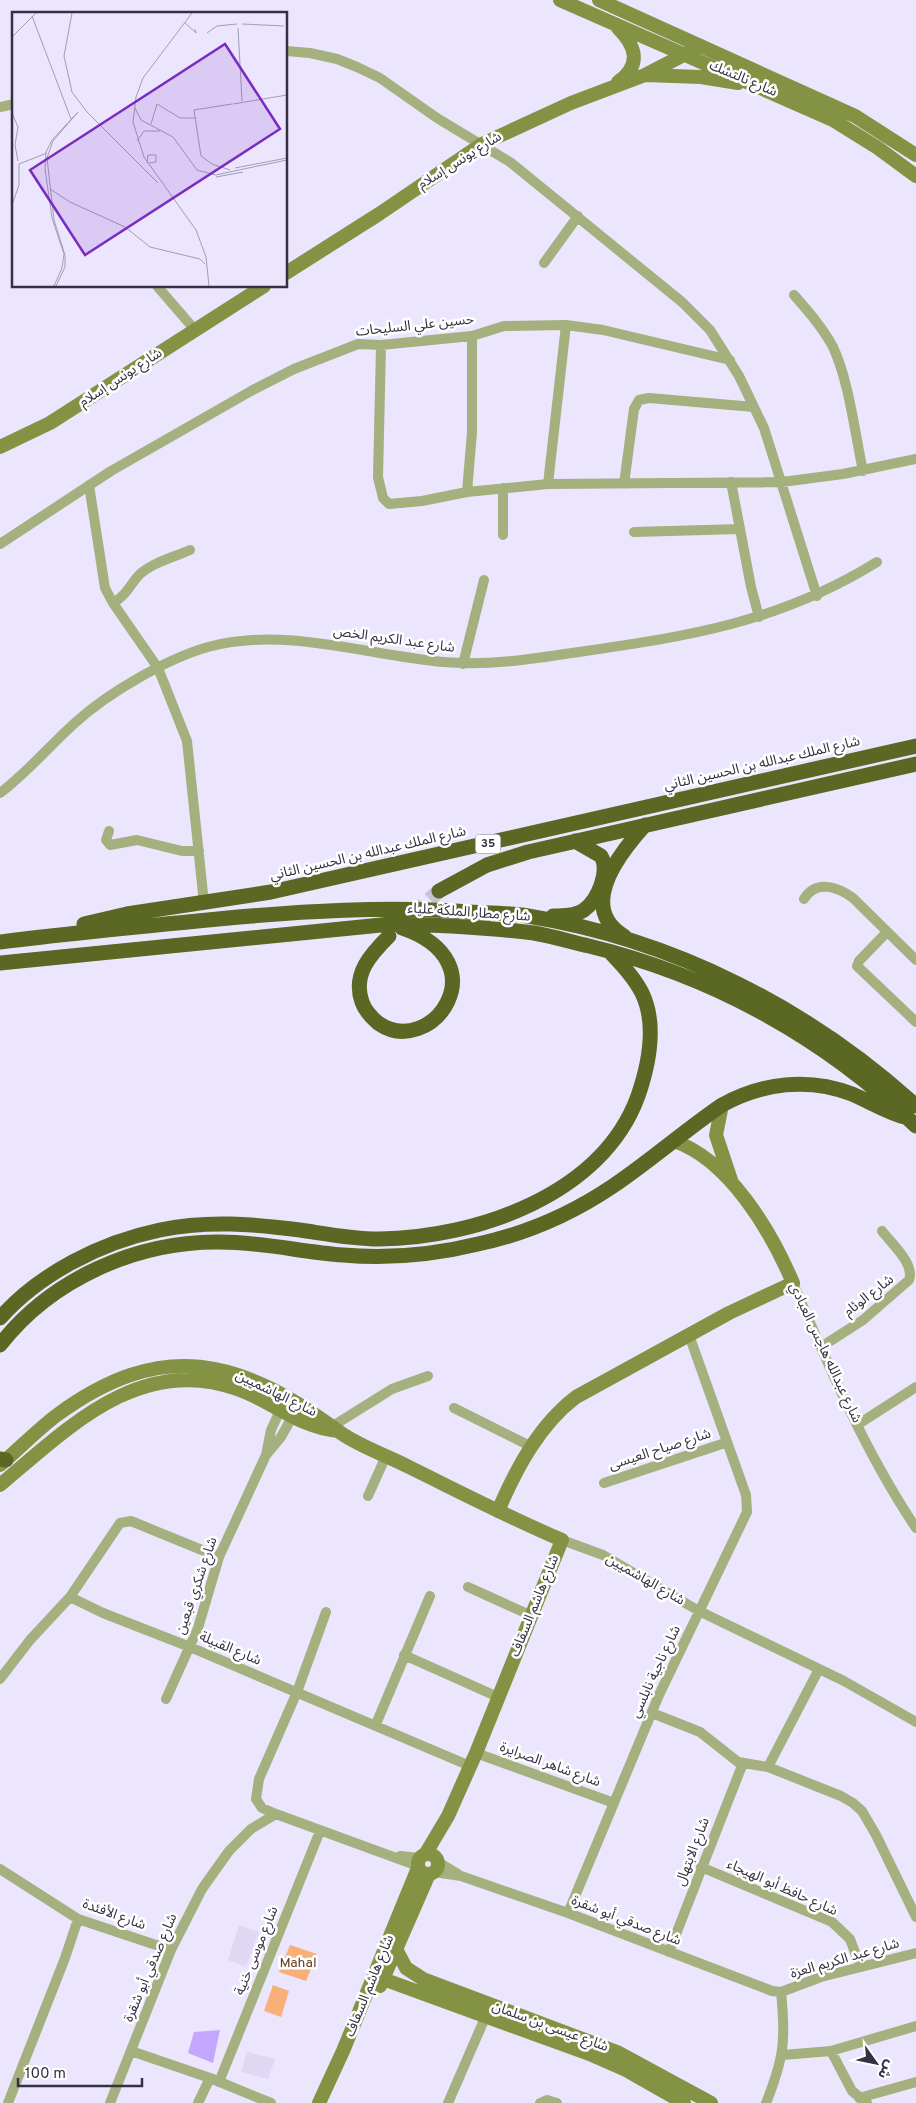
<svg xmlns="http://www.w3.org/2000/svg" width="916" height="2103" viewBox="0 0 916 2103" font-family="Overpass,'Noto Sans Arabic',sans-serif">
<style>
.built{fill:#dfd7f3}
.green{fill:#f8b078}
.water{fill:#c3a7fe}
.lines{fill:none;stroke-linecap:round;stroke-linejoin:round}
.highway-tunnel{stroke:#c8c1d8;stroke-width:15;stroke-dasharray:15 8;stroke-linecap:butt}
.street{stroke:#a4b07d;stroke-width:10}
.secondary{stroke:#849343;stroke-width:14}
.highway{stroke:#5b6823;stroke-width:15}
.labels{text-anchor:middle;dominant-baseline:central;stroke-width:5;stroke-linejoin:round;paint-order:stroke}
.shield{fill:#fff;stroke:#726f7b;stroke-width:1}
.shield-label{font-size:12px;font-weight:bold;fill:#363142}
.street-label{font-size:14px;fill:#363142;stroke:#fff}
.park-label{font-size:14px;fill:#663d1b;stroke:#fff}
.inset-road{fill:none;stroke:#a39db3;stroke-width:1}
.view{fill:#7b2cbf;fill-opacity:0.15;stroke:#7b2cbf;stroke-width:2.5}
.inset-edge{fill:none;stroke:#363142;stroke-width:2.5}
</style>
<rect width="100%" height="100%" fill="#ece5fe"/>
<path class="built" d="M239 1925 259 1932 246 1967 228 1960Z
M247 2052 275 2059 268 2079 241 2072Z"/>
<path class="green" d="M290 1945 317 1954 306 1981 279 1972Z
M273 1985 289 1991 281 2017 264 2011Z"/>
<path class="water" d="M220 2030 213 2063 188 2053 194 2032Z"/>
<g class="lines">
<path class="highway-tunnel" d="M413 915 439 891"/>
<path class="street" d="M286 51 310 53 337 59 357 67 380 78 437 118 510 162 682 302 710 330 739 376 764 428 817 596
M0 107 14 104
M544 263 578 216
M157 286 195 330
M794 295C808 311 823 328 833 347 849 381 855 434 863 471
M381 345 378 477 383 498 389 504 422 501 467 492 548 484 782 482 843 474 916 459
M548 484 566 325
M624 484 634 409 639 400 649 398 754 407
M89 485 105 588 113 603 158 668 187 741 204 903
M467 492 472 432V336
M740 529 751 587 759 617
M634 532 740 529 731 482
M503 535V488
M0 544 111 471 251 391 294 369 358 344 381 345 472 336 504 326 566 325 603 330 730 360
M113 603C129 593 129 585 140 574 154 562 174 557 190 550
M463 664 484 580
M0 793C28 772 50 745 76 722 108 693 166 659 208 647 286 626 365 655 443 662 489 666 533 659 579 652 690 636 780 622 877 562
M109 831 106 840 110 845 137 840 182 851H199
M804 899C816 879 838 887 853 898L916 960
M887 932 859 961 857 966 916 1022
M793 1283C829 1367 865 1452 916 1528
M821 1347 863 1320 909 1280C915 1264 892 1244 882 1231
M454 1408 532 1447
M857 1425 916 1387
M328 1429 392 1389 428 1376
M266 1455 271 1430 283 1404
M604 1483 725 1443
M368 1496 386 1456
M562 1540 603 1555 699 1611 844 1681 916 1722
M468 1587 532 1616
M70 1597 103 1613 190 1647 470 1766
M326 1612 297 1692 259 1779 256 1799 262 1808 276 1814 418 1866
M404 1655 498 1697
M0 1679 30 1640 70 1597 120 1523 131 1521 219 1557
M166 1699 198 1628 219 1557 266 1455 281 1437 296 1410
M652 1713 700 1732 738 1762 768 1767 841 1796 853 1803 862 1811 876 1835 916 1917
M376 1724 430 1596
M476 1753 614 1803
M768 1767 819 1669
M400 1856 419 1858
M438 1862 458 1874
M701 1867 832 1922 850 1939 860 1966
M0 1869 78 1919 171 1950
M434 1872 461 1876 568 1913 772 1991 781 1992 821 1977 916 1953
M568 1913 659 1695 747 1512 746 1495 689 1335
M669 1952 743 1763
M131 2051 210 2078 271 2103
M831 2051 852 2091 867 2103
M783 2055 831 2051 916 2026
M219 2082 320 1831
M859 2098 916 2082
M8 2103 65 1958 78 1919
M110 2103 171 1950 202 1889 229 1851 251 1829 276 1814
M198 2103 210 2078
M448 2103 488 2011
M540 2103 547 2100 557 2103
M766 2103C784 2058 786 2040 781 1992"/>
<path class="secondary" d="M560 0 833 120 878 148 916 176
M599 0 855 116 916 155
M645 75 701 77 738 83
M618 82C642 65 636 46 618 28
M286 273 379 214 482 144 571 103 645 75 701 46
M0 447 50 423 264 286
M722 1105 716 1135 731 1180
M0 1465C19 1449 37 1430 57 1415 162 1338 239 1358 338 1431 358 1446 386 1455 409 1467 460 1492 510 1518 562 1540L476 1753 448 1816 426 1853
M0 1485C68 1428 140 1354 237 1389 272 1401 300 1428 338 1431
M498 1511C516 1469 539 1425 576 1397L729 1313 793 1283C771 1231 729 1160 674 1141
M418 1864a10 10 0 1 1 20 0a10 10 0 1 1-20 0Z
M396 1949 406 1968 423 1979 617 2052 711 2103
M383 1979 592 2055 624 2069 684 2103
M380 1986 429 1874
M319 2103 343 2051 418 1868"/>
<path class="highway" d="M439 891 487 865 528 852 916 764
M553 916C563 916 575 916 584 910 598 900 610 871 601 856L575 841
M84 924 127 914 271 892 916 746
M389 936C371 954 352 974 362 1002 365 1011 371 1017 378 1023 431 1060 502 962 402 928
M625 937C619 933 612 928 608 921 589 890 626 846 645 825
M0 942C72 933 145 926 218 919 302 911 386 906 470 912 489 913 509 913 528 916 672 939 809 1008 916 1106
M0 963 391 924C439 925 486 927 534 933 552 936 571 942 589 946 713 976 825 1038 916 1126
M0 1318C40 1273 102 1242 160 1230 207 1220 254 1224 300 1230 327 1234 353 1239 379 1239 476 1238 602 1195 638 1096 649 1064 657 1024 642 993 634 977 621 964 609 951
M0 1345C51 1279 137 1241 220 1242 262 1242 302 1252 343 1255 389 1259 433 1255 478 1244 525 1234 573 1213 613 1186 650 1161 684 1131 722 1105 762 1083 808 1077 852 1094 871 1102 887 1113 908 1118
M0 1459 6 1460"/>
</g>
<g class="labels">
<rect class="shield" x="475.5" y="834.5" width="25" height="19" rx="4"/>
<g class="shield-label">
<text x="488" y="844">35</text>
</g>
<g class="street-label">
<text transform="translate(743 79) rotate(23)">شارع نالتشك</text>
<text transform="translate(460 161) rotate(-32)">شارع يونس إسلام</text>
<text transform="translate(415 326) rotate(-6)">حسين علي السليحات</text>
<text transform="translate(121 378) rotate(-33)">شارع يونس إسلام</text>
<text transform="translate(394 640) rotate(8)">شارع عبد الكريم الخص</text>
<text transform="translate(762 764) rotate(-13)">شارع الملك عبدالله بن الحسين الثاني</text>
<text transform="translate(368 854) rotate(-13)">شارع الملك عبدالله بن الحسين الثاني</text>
<text transform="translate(469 913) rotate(4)">شارع مطار الملكة علياء</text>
<text transform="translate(869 1296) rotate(-38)">شارع الوئام</text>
<text transform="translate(825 1353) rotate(65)">شارع عبدالله هاجس العبادي</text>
<text transform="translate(276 1394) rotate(26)">شارع الهاشميين</text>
<text transform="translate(660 1450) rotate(-18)">شارع صياح العيسى</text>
<text transform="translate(645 1580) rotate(30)">شارع الهاشميين</text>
<text transform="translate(197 1586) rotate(-71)">شارع شكري قبعين</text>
<text transform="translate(535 1606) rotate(-68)">شارع هاشم السقاف</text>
<text transform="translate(230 1649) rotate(23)">شارع القبيلة</text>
<text transform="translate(656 1672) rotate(-65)">شارع ناجية نابلسي</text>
<text transform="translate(550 1765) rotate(20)">شارع شاهر الصرايرة</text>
<text transform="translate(693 1852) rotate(-69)">شارع الابتهال</text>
<text transform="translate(782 1888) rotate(24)">شارع حافظ أبو الهيجاء</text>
<text transform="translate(114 1915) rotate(20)">شارع الأفئدة</text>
<text transform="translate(626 1921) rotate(21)">شارع صدقي أبو شقرة</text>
<text transform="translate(257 1951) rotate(-68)">شارع موسى خنية</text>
<text transform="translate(845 1959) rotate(-16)">شارع عبد الكريم العزة</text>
<text transform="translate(151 1968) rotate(-67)">شارع صدقي أبو شقرة</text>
<text transform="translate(370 1986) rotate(-68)">شارع هاشم السقاف</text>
<text transform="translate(550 2027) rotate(20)">شارع عيسى بن سلمان</text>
</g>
<g class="park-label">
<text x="298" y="1963">Mahal</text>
</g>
</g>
<g transform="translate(12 12)">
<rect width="275" height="275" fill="#ece5fe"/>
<path class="inset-road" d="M60 1 52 44 60 80 75 100 146 171M180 1 131 66 124 85 121 110 132 145 184 218 194 245 197 274M20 4 59 107M173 11 184 21 183 17M230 12 272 14M226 16 230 89M195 21 205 14 225 12M0 25 24 1M221 92 275 83M123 96 129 108 161 125 185 158 204 163 222 159M0 101 6 115 3 133 6 149M139 112 145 92 168 106H184M125 129 132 119H148M135 151 136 143H144V150L137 151M7 152 35 141M223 156 275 146M218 158 200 152 189 144 182 98 220 92M222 159 275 148M204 165 231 160M38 177 58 190 113 215 138 235 188 247 193 252M0 193 7 173V152M42 274 50 256 52 242 40 206 33 157 34 140 40 128 66 100 41 129 35 146 42 208 53 243V255L44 274"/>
<path class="view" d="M213 32 268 117 73 243 18 158Z"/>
<rect width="275" height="275" class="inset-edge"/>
</g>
<g transform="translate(876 2063) rotate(123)" stroke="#ffffff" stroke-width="4" paint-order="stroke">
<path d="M0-4L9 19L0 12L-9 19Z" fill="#363142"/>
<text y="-8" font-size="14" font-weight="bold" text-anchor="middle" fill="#363142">ش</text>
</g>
<path d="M18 2078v8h124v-8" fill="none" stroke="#363142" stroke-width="2.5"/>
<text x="25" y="2078" font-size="15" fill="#363142" stroke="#ffffff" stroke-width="4" paint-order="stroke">100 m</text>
</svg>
